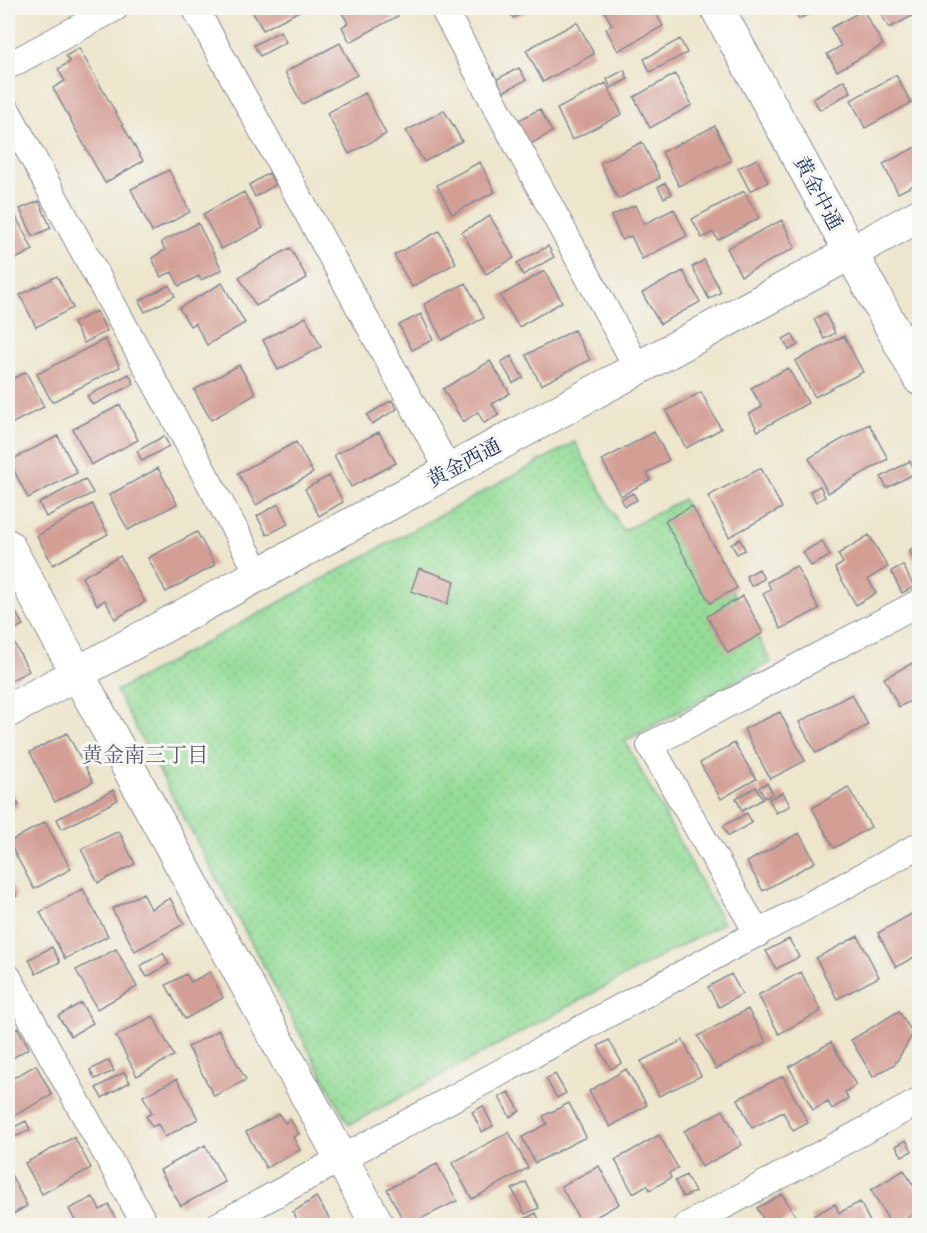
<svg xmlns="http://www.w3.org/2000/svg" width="927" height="1233" viewBox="0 0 927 1233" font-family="'IM FELL French Canon','Noto Serif JP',serif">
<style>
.park{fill:url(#park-dots);stroke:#58867a;stroke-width:1.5}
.building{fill:#d39e94}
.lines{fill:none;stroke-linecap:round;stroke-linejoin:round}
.minor-casing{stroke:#848a95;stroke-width:28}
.tertiary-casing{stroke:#848a95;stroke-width:35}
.minor{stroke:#fff;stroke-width:26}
.tertiary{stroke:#fff;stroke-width:33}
.labels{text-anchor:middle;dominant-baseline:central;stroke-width:6;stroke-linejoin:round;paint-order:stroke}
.street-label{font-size:20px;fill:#1b2f5e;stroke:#f6f6f2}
.neighbourhood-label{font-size:21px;fill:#5b5671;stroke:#f6f6f2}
</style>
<defs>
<pattern id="park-dots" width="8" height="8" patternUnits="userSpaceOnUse" patternTransform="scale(1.5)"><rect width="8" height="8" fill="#94dc97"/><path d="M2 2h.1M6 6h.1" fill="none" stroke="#7fbd85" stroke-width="1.8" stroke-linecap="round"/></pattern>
</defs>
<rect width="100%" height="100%" fill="#f6f6f2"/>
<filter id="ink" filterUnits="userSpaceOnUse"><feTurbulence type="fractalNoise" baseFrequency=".0167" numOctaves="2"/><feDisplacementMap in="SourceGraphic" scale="12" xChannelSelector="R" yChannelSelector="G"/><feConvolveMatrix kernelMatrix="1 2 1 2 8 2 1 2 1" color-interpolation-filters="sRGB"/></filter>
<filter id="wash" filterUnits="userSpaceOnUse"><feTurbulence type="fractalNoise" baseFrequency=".008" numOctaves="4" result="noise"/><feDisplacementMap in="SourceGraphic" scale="24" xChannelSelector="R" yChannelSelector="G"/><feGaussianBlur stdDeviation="1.35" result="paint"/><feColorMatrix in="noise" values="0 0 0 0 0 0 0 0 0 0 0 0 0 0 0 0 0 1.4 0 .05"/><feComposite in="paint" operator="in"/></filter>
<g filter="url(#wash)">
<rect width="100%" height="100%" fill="#ede6cc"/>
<path class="park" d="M575 442 623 531 683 499 771 662 625 741 723 923 349 1125 116 691Z"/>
<g id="blocks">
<path class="building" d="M250 8H305L263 30Z
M339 8H394L398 16 350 42 342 27 348 23Z
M508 8H535L513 18Z
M609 8H653L663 26 618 51 606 29 612 25 604 10Z
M793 8H819L799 19Z
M878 8H920V12L889 28Z
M863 10 883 45 837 71 827 54 841 46 831 28Z
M577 22 594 54 543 82 526 50Z
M280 31 286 42 260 56 254 45Z
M680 39 687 53 650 72 644 59Z
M340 43 357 75 302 104 285 72Z
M79 48 143 161 105 183 53 88 65 81 58 69 70 62 66 56Z
M519 68 526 80 503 92 497 79Z
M624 70 628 79 611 88 607 79Z
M675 74 692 105 650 128 634 97Z
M896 75 911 103 865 128 851 100Z
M844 80 851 92 820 110 813 99Z
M606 83 622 114 572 140 557 109Z
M365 93 386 134 349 154 327 113Z
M540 109 552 132 525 147 513 123Z
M444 110 462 141 424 162 406 131Z
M715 126 731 161 679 186 662 152Z
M642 142 660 178 618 199 600 163Z
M920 145V182L898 193 883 164Z
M757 159 768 182 750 191 738 168Z
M480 162 495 192 452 214 437 185Z
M169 170 190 212 152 232 131 189Z
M269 173 275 185 255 197 249 185Z
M665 183 672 194 664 198 658 187Z
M744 191 759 218 718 240 713 232 702 238 692 219Z
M244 192 263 228 221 249 203 214Z
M39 201 51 228 33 236 20 209Z
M635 205 644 224 674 209 687 236 642 259 631 236 622 240 611 216Z
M14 213 33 250 8 263V216Z
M490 216 514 258 486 274 462 232Z
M782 220 795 248 741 276 727 248Z
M198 223 222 270 201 280 199 276 179 286 172 272 161 277 152 258 165 250 161 242Z
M439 231 456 263 412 287 394 255Z
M548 246 554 257 523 275 517 263Z
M290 248 307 278 256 306 239 277Z
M704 260 721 292 709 299 692 267Z
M544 271 562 302 519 327 500 296Z
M683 271 700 302 660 324 642 293Z
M57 276 73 308 36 327 20 295Z
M222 283 245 323 207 345 195 323 190 326 179 308Z
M466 283 484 318 442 340 424 304Z
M169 285 175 296 145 312 139 301Z
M96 311 107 331 84 343 73 323Z
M825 313 835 333 824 339 814 319Z
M421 314 433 340 412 350 399 325Z
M306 317 321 347 278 370 263 340Z
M574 330 590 360 541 385 526 355Z
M792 334 798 345 789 350 783 339Z
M844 336 863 372 815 397 795 361Z
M105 339 120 367 52 402 37 374Z
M511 356 523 378 513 383 501 362Z
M490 361 510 393 492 404 499 415 484 423 478 412 463 422 443 389Z
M239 365 256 394 211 420 194 390Z
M788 368 808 403 758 431 749 414 762 407 751 388Z
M26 372 44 407 9 425 8 381Z
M129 374 134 384 93 405 87 396Z
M701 392 721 429 686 448 666 411Z
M392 400 397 409 372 424 367 415Z
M120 405 138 440 91 465 73 429Z
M869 424 888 459 828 493 809 458Z
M379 432 396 463 351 487 334 455Z
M654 432 669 460 647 473 650 480 621 496 602 460Z
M58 436 77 473 28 498 9 461Z
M164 436 169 446 142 461 137 451Z
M296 442 313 473 256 505 238 473Z
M910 461 916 473 887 488 881 477Z
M158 468 177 504 128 530 109 495Z
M761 468 782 508 729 537 708 496Z
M329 476 343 502 319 516 305 489Z
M85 479 93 493 46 517 39 503Z
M820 486 825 497 816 502 810 491Z
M633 493 637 500 625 506 621 499Z
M92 504 108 534 53 565 37 536Z
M278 504 288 524 267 535 257 516Z
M692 506 737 588 710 603 665 521Z
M197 532 215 565 166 592 148 558Z
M869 535 888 567 868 579 876 593 856 605 835 568 843 563 838 554Z
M740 539 745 550 737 554 731 544Z
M822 541 830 556 811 566 803 552Z
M920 544V570L909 550Z
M120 556 145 602 115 619 105 600 97 605 82 577Z
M903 565 914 587 902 593 891 571Z
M796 566 819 609 781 629 763 594 771 589 767 582Z
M419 568 455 581 447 604 411 591Z
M759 569 764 579 751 586 746 576Z
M743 596 763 633 728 653 707 616Z
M10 602 23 625 8 633V604Z
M12 639 29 671 8 682V641Z
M920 659V696L899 707 884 678Z
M852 694 868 725 816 753 799 722Z
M780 712 805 761 770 779 744 729Z
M67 733 93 782 55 802 30 752Z
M734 743 756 779 721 799 700 763Z
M767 783 773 794 765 798 759 787Z
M8 786 19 805 8 812Z
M756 787 763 799 742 811 736 798Z
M848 787 871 827 834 848 812 808Z
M113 790 118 800 62 829 57 819Z
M783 792 790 806 776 813 769 799Z
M747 813 752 823 728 836 723 826Z
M45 822 71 869 34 889 9 842Z
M119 831 135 864 98 883 81 849Z
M799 833 815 862 763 891 747 862Z
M8 879 17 896 8 902Z
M83 889 108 936 65 959 40 912Z
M143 893 151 909 170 898 184 924 135 951 112 909Z
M920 909V954L896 967 878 933Z
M858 936 879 977 837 999 816 958Z
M789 939 799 957 776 969 766 951Z
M52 947 60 962 36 974 29 959Z
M116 949 137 987 97 1009 76 970Z
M163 953 169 964 147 977 140 966Z
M210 972 223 998 185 1019 166 985 186 974 191 982Z
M801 972 821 1011 779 1034 758 995Z
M731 974 742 994 719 1007 708 987Z
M81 1003 93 1023 71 1036 58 1016Z
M748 1009 766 1042 716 1069 698 1036Z
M899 1011 913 1034 895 1064 873 1077 851 1040Z
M153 1016 174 1056 137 1076 116 1036Z
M18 1028 29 1048 8 1061V1035Z
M219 1030 246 1080 214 1096 188 1047Z
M609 1040 622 1063 611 1069 598 1046Z
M683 1040 701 1076 659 1096 641 1061Z
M831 1042 856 1085 845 1092 848 1099 832 1109 828 1102 813 1110 789 1067Z
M109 1060 114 1071 95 1079 90 1070Z
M36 1065 52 1095 8 1119V1081Z
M626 1069 647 1105 610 1127 589 1091Z
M124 1072 130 1082 102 1098 96 1088Z
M555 1074 566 1093 557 1098 546 1079Z
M783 1076 808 1123 793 1131 783 1112 752 1128 738 1099Z
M177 1079 198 1119 165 1137 158 1124 152 1127 146 1116 152 1113 143 1096Z
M509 1092 520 1111 510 1117 499 1097Z
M569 1103 586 1137 535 1163 522 1137 547 1124 543 1116Z
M483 1106 493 1126 482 1132 472 1112Z
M723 1110 742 1145 702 1167 684 1131Z
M279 1114 285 1123 290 1119 299 1134 293 1137 300 1150 266 1168 246 1132Z
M26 1121 30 1130 8 1140V1130Z
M509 1132 528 1168 472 1199 452 1163Z
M659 1135 678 1168 669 1173 671 1178 650 1190 647 1185 633 1193 615 1160Z
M74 1137 91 1168 42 1194 25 1163Z
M906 1140 912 1151 902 1156 896 1146Z
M205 1145 225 1182 181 1206 160 1170Z
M437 1164 457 1201 406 1226 387 1189Z
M599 1166 619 1204 582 1225 561 1186Z
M8 1169 27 1206 8 1217Z
M904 1170 916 1190 920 1188V1211L892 1226 871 1190Z
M686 1175 695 1192 683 1197 675 1181Z
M526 1182 539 1208 525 1214 512 1189Z
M782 1194 795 1215 776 1226H767L757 1208Z
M93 1197 100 1210 109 1205 119 1226H72L76 1223 69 1209Z
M316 1197 334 1226H301L293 1212Z
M860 1202 872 1226H816L811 1217 835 1204 839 1213Z
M536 1213 542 1226H511Z
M471 1219 474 1226H458Z"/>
</g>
</g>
<g filter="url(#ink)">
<use href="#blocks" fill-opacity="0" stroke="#848a95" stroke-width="1.5"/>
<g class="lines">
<defs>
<path id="minor" d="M195 8 449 471
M443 8 638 369
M8 66 115 8
M8 112 259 574
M758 934 650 745 920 602
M8 977 146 1226
M217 1226 920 845
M686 1226 920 1101"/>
<path id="tertiary" d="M717 8 920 379
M8 546 378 1226
M8 711 920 215"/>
</defs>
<use href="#minor" class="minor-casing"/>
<use href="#tertiary" class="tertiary-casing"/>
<use href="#minor" class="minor"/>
<use href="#tertiary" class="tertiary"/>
</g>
</g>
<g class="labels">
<g class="street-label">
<text transform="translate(818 193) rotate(62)">黄金中通</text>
<text transform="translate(464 463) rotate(-28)">黄金西通</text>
</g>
<g class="neighbourhood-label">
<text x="145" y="755">黄金南三丁目</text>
</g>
</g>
<rect width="927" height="1233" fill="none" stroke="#f6f6f2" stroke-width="30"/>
</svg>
